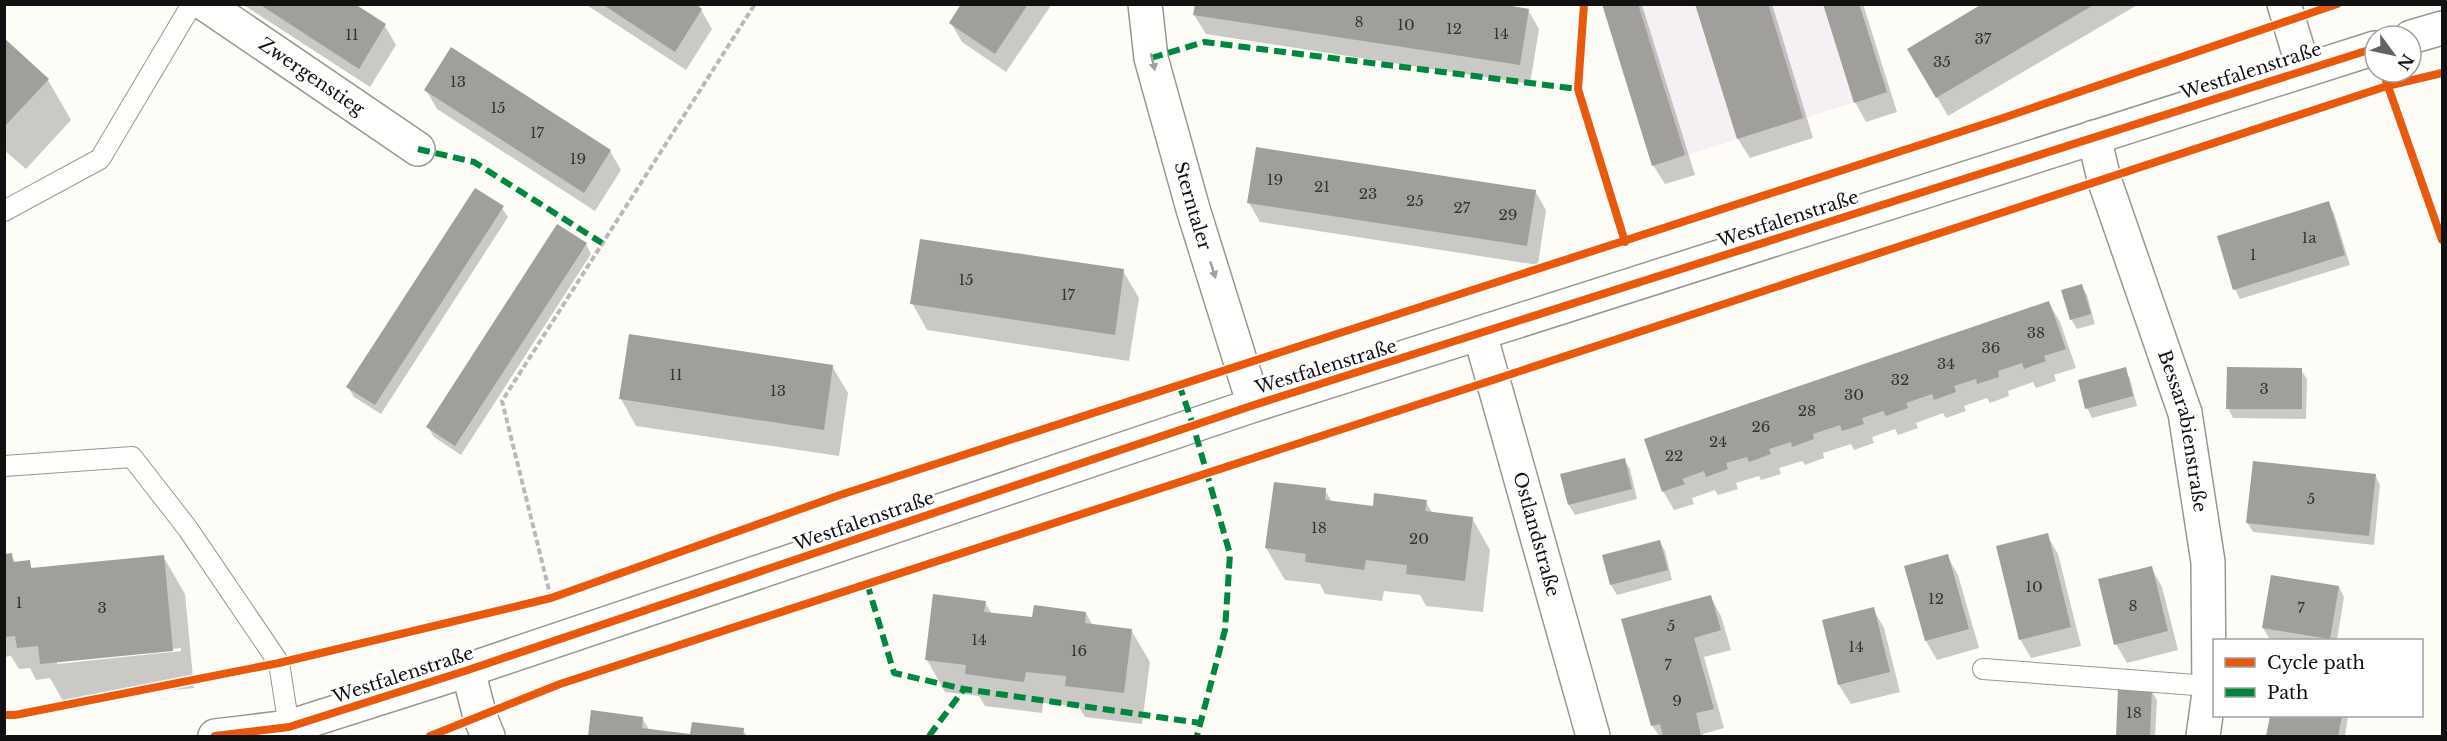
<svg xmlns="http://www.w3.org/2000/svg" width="2447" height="741" viewBox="0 0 2447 741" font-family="'Libre Baskerville',serif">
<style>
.industrial{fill:#f5f0f3}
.shadow{fill:#0003;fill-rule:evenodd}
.building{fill:#a19f9c}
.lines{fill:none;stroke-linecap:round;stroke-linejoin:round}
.service-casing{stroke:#979795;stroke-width:22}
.minor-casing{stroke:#979795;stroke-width:36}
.tertiary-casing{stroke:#979795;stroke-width:36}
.path{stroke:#b9b9b8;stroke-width:4;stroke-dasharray:6 3;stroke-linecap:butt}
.service{stroke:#fffffe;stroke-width:20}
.minor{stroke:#fffffe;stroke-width:33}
.tertiary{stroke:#fffffe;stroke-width:33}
.quiet{stroke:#00873e;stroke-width:6;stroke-dasharray:12 6;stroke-linecap:butt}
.cycleway-casing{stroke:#fff;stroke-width:11}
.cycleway{stroke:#e8590c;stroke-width:8}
.oneway{fill:#a0a09f}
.labels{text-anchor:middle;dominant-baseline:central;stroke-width:6;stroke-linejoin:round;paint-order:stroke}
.number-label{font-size:15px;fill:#353434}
.street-label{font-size:18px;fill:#111;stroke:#fff}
</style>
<rect width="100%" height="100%" fill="#fdfcf7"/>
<path class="industrial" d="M1602 5H1859L1887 92 1652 166Z"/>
<path class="shadow" d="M242 4H353L385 26 396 45 370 87Z
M585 4H693L701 10 712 29 686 70Z
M963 4H1052L1006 72 962 42 951 23Z
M1603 4 1642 5 1695 175 1665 184 1653 165Z
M1697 4H1772L1813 138 1750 158 1738 139Z
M1825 4H1863L1897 112 1866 122 1855 102Z
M1985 4H2139L1948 116 1909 49Z
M1528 10 1539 29 1530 84 1206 34 1194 15Z
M4 40 48 80 71 120 26 169 4 150Z
M426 90 610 151 621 170 595 211 437 109Z
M1535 191 1546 210 1538 265 1260 222 1249 203Z
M2328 203 2334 213 2350 265 2240 299 2235 289Z
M502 208 508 217 381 414 354 397 348 387Z
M586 244 591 254 461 455 434 437 428 427Z
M1123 271 1139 298 1129 361 927 330 912 303Z
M2081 285 2087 295 2095 324 2077 329 2071 319Z
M2049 303 2060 322 2076 368 2054 375 2056 381 2036 388 2033 382 2008 391 2009 396 1990 403 1987 398 1964 406 1966 411 1946 418 1943 413 1916 423 1918 428 1898 435 1895 429 1872 437 1874 443 1854 450 1851 444 1823 453 1824 458 1805 465 1802 461 1779 468 1781 474 1761 480 1759 476 1736 483 1738 489 1718 495 1715 490 1692 498 1694 504 1674 510 1663 491 1646 440Z
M832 366 848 393 839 456 636 426 621 399Z
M2125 369 2130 379 2137 406 2092 418 2087 408Z
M2301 370 2307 379 2306 419 2233 418 2228 408Z
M1624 460 1630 469 1637 499 1575 515 1569 505 1562 475Z
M2375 475 2380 485 2374 545 2253 532 2247 522Z
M1325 490 1332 502 1374 507 1426 502 1433 514 1472 518 1490 550 1483 612 1426 606 1420 595 1384 591 1382 601 1325 594 1320 584 1285 580 1266 548Z
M2047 535 2058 554 2081 646 2031 658 2020 639Z
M1659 541 1665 551 1672 580 1617 595 1611 585 1604 556Z
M11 555 16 563 29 562 33 570 163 556 185 594 194 688 63 701 50 678 36 680 30 668 19 669 11 656 4 657V556ZM181 648V651L57 664V661Z
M1947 556 1958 575 1979 648 1937 660 1926 641Z
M2151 567 2162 587 2178 650 2127 663 2116 644Z
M2339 587 2344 597 2337 640H2288L2269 638 2263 628Z
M1710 596 1721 616 1731 650 1704 657 1724 728 1703 734V736H1659L1652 725Z
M985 602 992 614 1033 619 1086 613 1093 626 1131 630 1150 662 1142 724 1085 717 1079 707 1043 703 1042 713 985 706 979 696 945 692 927 660Z
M1873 609 1884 628 1900 692 1851 704 1839 685 1824 621Z
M2120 688 2151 690 2157 700 2155 736H2117Z
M592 712 642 718 650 731 691 736 743 730 747 736H589Z
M2271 716H2348L2345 736H2268Z"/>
<path class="building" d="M259 4H355L386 24 359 69Z
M602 4H696L702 9 675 52Z
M961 4H1028L995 54 949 23Z
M1195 4H1501L1529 9 1520 65 1193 15Z
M1602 4H1638L1685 155 1652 166Z
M1695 4H1768L1803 118 1737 139Z
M1823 4H1859L1887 92 1854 103Z
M1982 4H2095L1936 98 1907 49Z
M4 38 49 79 4 127Z
M451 47 611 150 584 193 424 90Z
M1256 147 1536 190 1527 246 1247 203Z
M475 188 504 206 375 405 346 387Z
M2329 201 2345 255 2233 290 2217 236Z
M557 224 587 243 455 446 426 427Z
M920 239 1124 269 1115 335 910 304Z
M2082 284 2091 314 2070 320 2061 290Z
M2049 301 2066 349 2044 356 2046 361 2024 369 2022 363 1998 371 1999 377 1977 384 1976 379 1954 386 1956 392 1934 400 1932 394 1906 403 1908 408 1886 416 1883 411 1862 418 1864 424 1842 431 1840 425 1813 434 1814 439 1792 447 1791 442 1769 449 1771 454 1749 462 1747 457 1726 463 1728 469 1706 477 1704 471 1682 479 1685 484 1662 492 1644 439Z
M629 334 833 365 824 430 619 399Z
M2126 367 2133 396 2085 409 2078 380Z
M2227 367 2302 368V409H2226Z
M1625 458 1632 489 1568 505 1560 474Z
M2253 461 2376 474 2369 536 2246 523Z
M1274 482 1326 488 1325 500 1373 506 1374 493 1427 500 1425 511 1473 517 1465 581 1406 574 1407 565 1366 560 1364 570 1305 562 1306 554 1265 548Z
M2048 533 2071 627 2019 640 1996 546Z
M1660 540 1668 570 1610 585 1602 555Z
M12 553 13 562 30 560 31 568 164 555 173 651 40 664 38 646 17 648 15 636 5 637V554Z
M1948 554 1969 629 1925 641 1904 566Z
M2152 566 2168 631 2114 645 2098 579Z
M2271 575 2339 586 2330 639 2262 628Z
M933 594 986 601 984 612 1032 617 1034 605 1086 612 1085 623 1132 629 1124 693 1065 686 1066 676 1026 672 1024 682 965 674 966 665 925 660Z
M1711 595 1721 630 1694 638 1714 709 1696 713 1701 736H1663L1660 724 1651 726 1621 619Z
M1874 607 1890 672 1838 685 1822 620Z
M2118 687 2152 688 2150 736H2116Z
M591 710 643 717 642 728 690 734 692 722 744 728 743 736H588Z
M2270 716H2342L2338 736H2266Z"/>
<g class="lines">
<defs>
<path id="service" d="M4 211 100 159 192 4
M4 466 132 457 188 529 279 663 289 727
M1983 669 2209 686"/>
<g id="minor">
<path id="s1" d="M205 4 418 149"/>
<path id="s2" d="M1145 4 1151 58 1193 209 1254 405"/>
<path d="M2284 4 2304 70"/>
<path id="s3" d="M2094 137 2104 179 2185 413 2208 562 2209 693 2203 736"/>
<path id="s4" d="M1480 334 1593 736"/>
<path d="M468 670 480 717 488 736"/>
</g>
<path id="tertiary" d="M2411 37 2442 28
M215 736 289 727
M269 736 289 727 468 670 1254 405 2375 48"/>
</defs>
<use href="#service" class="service-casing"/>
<use href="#minor" class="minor-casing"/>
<use href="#tertiary" class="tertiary-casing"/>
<path class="path" d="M551 598 502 401 755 4"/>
<use href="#service" class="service"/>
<use href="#minor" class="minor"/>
<use href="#tertiary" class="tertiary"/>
<path class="quiet" d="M1151 58 1204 42 1578 89
M418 149 474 162 602 243
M1179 384 1193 425 1230 554 1225 630 1197 736
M867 583 894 673 964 689 1200 723
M929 736 964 689"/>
<defs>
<path id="cycleway" d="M1584 4 1578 89 1625 242
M2383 72 2442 240
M4 715H15L279 663 551 598 840 495 2000 119 2337 4
M215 736 289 727 468 670 1254 405 2375 48
M430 736 560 684 1493 380 2387 86 2442 73"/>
</defs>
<use href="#cycleway" class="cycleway-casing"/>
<use href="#cycleway" class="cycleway"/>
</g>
<defs><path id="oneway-solid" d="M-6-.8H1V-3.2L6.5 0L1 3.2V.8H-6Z" transform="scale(1.5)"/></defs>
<g class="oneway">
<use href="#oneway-solid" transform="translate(1153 62) rotate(77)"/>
<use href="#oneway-solid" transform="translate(1213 270) rotate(72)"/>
</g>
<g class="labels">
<g class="number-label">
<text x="1359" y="21">8</text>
<text x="1406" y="24">10</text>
<text x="1454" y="28">12</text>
<text x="1501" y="33">14</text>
<text x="352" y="34">11</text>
<text x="1983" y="38">37</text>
<text x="1942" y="61">35</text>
<text x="458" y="81">13</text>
<text x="498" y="107">15</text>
<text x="537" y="132">17</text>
<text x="578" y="158">19</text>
<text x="1275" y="179">19</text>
<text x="1322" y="186">21</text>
<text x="1368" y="193">23</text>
<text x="1415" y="200">25</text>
<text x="1462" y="207">27</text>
<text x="1508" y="214">29</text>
<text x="2309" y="237">1a</text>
<text x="2253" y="254">1</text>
<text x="966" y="279">15</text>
<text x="1068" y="294">17</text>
<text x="2036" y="332">38</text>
<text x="1991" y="347">36</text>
<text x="1946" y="363">34</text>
<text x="676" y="374">11</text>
<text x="1900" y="379">32</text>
<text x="2264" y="388">3</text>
<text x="778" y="390">13</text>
<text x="1854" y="394">30</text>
<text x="1807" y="410">28</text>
<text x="1761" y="426">26</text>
<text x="1718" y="441">24</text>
<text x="1674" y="455">22</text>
<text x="2311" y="498">5</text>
<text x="1319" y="527">18</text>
<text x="1419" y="538">20</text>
<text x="2034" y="586">10</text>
<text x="1936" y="598">12</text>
<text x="19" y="602">1</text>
<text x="2133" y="605">8</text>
<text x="102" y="607">3</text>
<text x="2301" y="607">7</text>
<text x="1671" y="625">5</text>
<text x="979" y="639">14</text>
<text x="1856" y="646">14</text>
<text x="1079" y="650">16</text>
<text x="1668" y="664">7</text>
<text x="1677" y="700">9</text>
<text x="2134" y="712">18</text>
</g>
<g class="street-label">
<text transform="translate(2251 71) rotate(-18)">Westfalenstraße</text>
<text stroke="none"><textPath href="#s1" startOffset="129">Zwergenstieg</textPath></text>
<text stroke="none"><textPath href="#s2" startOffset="208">Sterntaler</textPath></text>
<text transform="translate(1788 219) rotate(-18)">Westfalenstraße</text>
<text transform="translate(1326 367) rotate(-17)">Westfalenstraße</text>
<text stroke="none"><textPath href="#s3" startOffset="308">Bessarabienstraße</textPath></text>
<text transform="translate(864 521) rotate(-19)">Westfalenstraße</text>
<text stroke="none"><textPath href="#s4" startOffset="208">Ostlandstraße</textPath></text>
<text transform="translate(403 675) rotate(-18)">Westfalenstraße</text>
</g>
</g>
<rect width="2447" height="741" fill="none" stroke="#111111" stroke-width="12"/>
<rect x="2213" y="639" width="210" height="78" fill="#ffffff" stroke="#a0a0a0" stroke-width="1.5"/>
<rect x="2225" y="658" width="30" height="9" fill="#e8590c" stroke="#a0a0a0" stroke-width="1.5"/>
<text x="2267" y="669" font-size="18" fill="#111111">Cycle path</text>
<rect x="2225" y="688" width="30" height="9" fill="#00873e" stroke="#a0a0a0" stroke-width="1.5"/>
<text x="2267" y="699" font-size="18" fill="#111111">Path</text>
<g transform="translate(2393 54) rotate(123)"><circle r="28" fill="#ffffff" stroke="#a0a0a0" stroke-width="1.5"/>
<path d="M0-4.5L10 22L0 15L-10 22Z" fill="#646362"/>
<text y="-9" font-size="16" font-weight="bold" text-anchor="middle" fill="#111111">N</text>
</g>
</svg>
